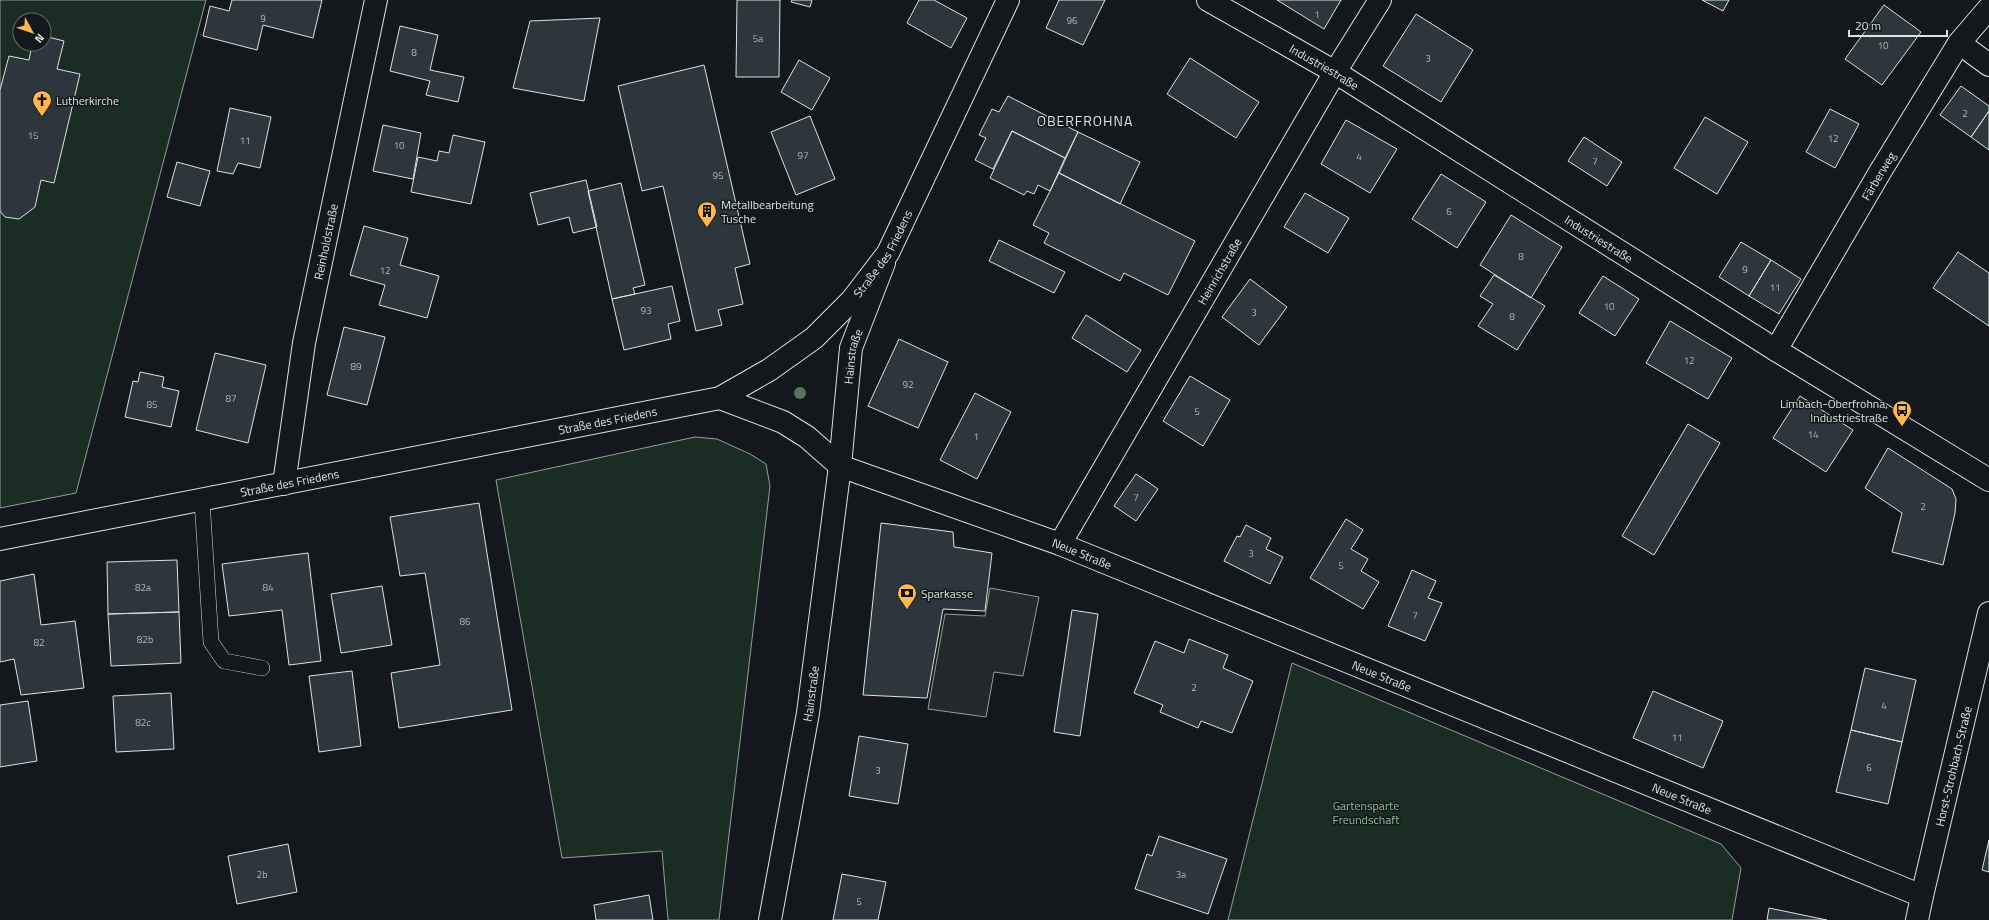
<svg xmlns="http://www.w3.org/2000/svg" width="1989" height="920" viewBox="0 0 1989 920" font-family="'Titillium Web',sans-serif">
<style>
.green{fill:#1a2d24;stroke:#939e99;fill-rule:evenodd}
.parking{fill:#24282b;stroke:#939e99}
.building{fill:#2c363c;stroke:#d8e6dc}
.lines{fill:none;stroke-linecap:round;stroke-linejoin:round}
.lane-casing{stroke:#d8e6dc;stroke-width:16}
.street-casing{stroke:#d8e6dc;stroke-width:24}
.secondary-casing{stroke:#d8e6dc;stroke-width:24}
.lane{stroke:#14181c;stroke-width:15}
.street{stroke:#14181c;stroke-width:22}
.secondary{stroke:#14181c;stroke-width:22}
.tree{fill:#55745f}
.labels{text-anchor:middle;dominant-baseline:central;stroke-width:3;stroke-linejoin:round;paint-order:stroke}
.number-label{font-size:10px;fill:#adbab4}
.street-label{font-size:12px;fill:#d8e6dc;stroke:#14181c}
.poi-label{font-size:12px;fill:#d8e6dc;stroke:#14181c;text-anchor:start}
.park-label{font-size:12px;fill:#8ac095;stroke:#14181c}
.quarter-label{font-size:14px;letter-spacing:1px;fill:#d8e6dc;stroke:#14181c}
</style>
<rect width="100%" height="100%" fill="#14181c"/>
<path class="green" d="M0 0H206L76 493 0 508ZM20 20H44V44H20Z
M695 437 717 439 750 454 766 464 770 486 719 920H668L662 851 562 858 496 480Z
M1292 663 1721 844 1741 868 1732 920H1228Z"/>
<path class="parking" d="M990 588 1039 597 1023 676 994 672 986 717 928 709 945 614 985 616Z"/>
<path class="building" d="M232 0H322L313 38 263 25 257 50 203 36 210 6 229 11Z
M737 0H780L779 77H736Z
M792 0H812L810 7 791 2Z
M919 0H934L967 18 951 48 907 23Z
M1059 0H1105L1083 45 1046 28Z
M1277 0H1341L1324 29Z
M1702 0H1729L1723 11Z
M1884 5 1921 32 1882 85 1845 59Z
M1416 14 1473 50 1441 102 1383 66Z
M600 18 584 101 513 88 530 21Z
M400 26 438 35 430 70 464 77 458 102 426 95 430 81 390 71Z
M44 36 64 41 57 69 80 74 54 183 41 180 35 207 19 219 5 217 0 211V90L9 56 29 60 32 44H44Z
M1190 58 1259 102 1236 138 1167 94Z
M799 60 830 78 812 110 781 92Z
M704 65 750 264 735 268 743 304 718 310 722 325 696 331 663 186 642 191 618 86Z
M1961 86 1989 106V111L1971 137 1940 115Z
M1008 96 1078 132 1065 158 1012 131 993 169 975 160 986 138 979 135 992 109 999 112Z
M230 108 271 117 260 168 238 163 233 174 217 171Z
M1830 109 1859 124 1835 168 1806 152Z
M1989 111V150L1971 137Z
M810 116 835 179 796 195 771 132Z
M1705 117 1748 142 1717 194 1674 168Z
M1346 120 1397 149 1370 193 1321 164Z
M383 125 421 133 413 179 373 171Z
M1012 131 1065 158 1050 191 1038 185 1034 194 1027 191 1024 195 990 178Z
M1078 132 1140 162 1120 204 1059 173Z
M453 135 485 142 471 204 411 192 418 157 437 161 439 151 449 153Z
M1584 137 1622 162 1607 186 1568 161Z
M177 162 210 171 200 206 167 197Z
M1059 173 1195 241 1168 295 1124 273 1120 281 1044 243 1049 233 1033 225Z
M1441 174 1486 202 1457 248 1412 219Z
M586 180 597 227 573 233 569 217 538 225 530 193Z
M621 183 645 285 633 288 635 294 612 299 588 191Z
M1305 193 1349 218 1328 253 1284 227Z
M1511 215 1562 247 1531 298 1480 265Z
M364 226 408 238 400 265 439 276 427 318 379 305 385 285 350 275Z
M999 240 1065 272 1054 293 989 261Z
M1741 242 1771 260 1749 296 1719 277Z
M1958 252 1989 273V326L1933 288Z
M1771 260 1801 279 1779 314 1749 296Z
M1494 275 1545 306 1517 350 1478 326 1493 304 1480 296Z
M1603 276 1639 299 1615 336 1579 313Z
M1250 279 1287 307 1259 345 1222 317Z
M672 286 680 321 668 324 671 339 624 350 612 299Z
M1086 315 1141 350 1127 372 1072 338Z
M1670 321 1732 358 1708 399 1646 363Z
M344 327 385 337 367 405 327 395Z
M899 339 948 362 918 428 868 406Z
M215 353 266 365 248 443 196 430Z
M140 372 164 377 162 387 179 391 171 427 125 417 133 381 138 382Z
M1190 376 1230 400 1203 446 1163 421Z
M975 393 1011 412 977 479 940 460Z
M1800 396 1853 430 1826 472 1773 438Z
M1688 424 1720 443 1654 555 1622 536Z
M1888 448 1952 489 1956 499 1955 513 1943 565 1892 552 1902 513 1865 488Z
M1136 474 1158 489 1136 521 1114 506Z
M479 503 512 710 399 728 391 673 440 665 425 573 400 576 390 517Z
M1346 519 1363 530 1351 549 1368 559 1361 571 1379 582 1363 609 1310 578Z
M881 523 953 532 954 547 992 553 985 611 943 609 927 698 863 695Z
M1246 525 1271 538 1266 549 1283 557 1270 584 1224 561 1237 536 1240 537Z
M308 553 321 661 289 665 282 610 229 616 222 564Z
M177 560 179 612 108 614 107 562Z
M1412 570 1436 581 1428 598 1442 603 1425 641 1388 626Z
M34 574 41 625 75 621 84 688 21 695 14 659 0 662V581Z
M382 586 392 645 341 653 331 594Z
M1072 610 1098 614 1080 736 1054 732Z
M179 612 181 663 111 666 108 614Z
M1189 639 1228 655 1223 668 1253 681 1232 733 1201 721 1198 728 1160 712 1163 705 1134 693 1155 641 1184 653Z
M1865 668 1916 680 1902 742 1851 730Z
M352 671 361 746 319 752 309 676Z
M1653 691 1723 721 1703 768 1633 738Z
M171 693 174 749 116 752 113 696Z
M28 701 37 761 0 767V705Z
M1851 730 1902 742 1888 804 1836 792Z
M859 736 908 744 898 804 849 796Z
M1159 836 1227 859 1208 914 1135 889 1147 854 1152 856Z
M1989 840V872L1982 870Z
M288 844 297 892 237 904 228 856Z
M842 874 886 882 878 920H833Z
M649 895 653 920H596L594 905Z
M1769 908 1827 920H1767Z"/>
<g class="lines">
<defs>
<path id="lane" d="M202 500 211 642 224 661 262 668"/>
<g id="street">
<path id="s1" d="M1208 0 1335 72 1776 350 1989 480"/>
<path d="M1959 43 1989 65"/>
<path id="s2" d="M1776 350 1880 172 1959 43 1989 8"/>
<path id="s3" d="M720 398 783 422 807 437 840 466 1060 544 1922 896"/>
<path id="s4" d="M284 484 304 343 376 0"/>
<path id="s5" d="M1060 544 1335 72 1380 0"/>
<path id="s6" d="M770 920 808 713 840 466 851 348 884 263"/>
<path id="s7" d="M1917 920 1922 896 1989 613"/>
</g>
<g id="secondary">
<path id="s8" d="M0 539 720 398 769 370 814 338 852 300 888 253 1008 0"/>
</g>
</defs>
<use href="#lane" class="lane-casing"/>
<use href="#street" class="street-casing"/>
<use href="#secondary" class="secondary-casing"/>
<use href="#lane" class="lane"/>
<use href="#street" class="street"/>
<use href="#secondary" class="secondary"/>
</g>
<circle class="tree" cx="800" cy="393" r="6"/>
<defs>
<symbol id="church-pin" viewBox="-11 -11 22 30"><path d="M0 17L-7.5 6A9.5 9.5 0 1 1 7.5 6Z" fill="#ffb74d" stroke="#14181c"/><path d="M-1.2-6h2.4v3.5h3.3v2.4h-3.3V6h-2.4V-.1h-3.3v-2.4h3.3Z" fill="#111"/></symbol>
<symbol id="building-pin" viewBox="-11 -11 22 30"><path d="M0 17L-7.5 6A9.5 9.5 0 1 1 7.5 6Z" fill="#ffb74d" stroke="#14181c"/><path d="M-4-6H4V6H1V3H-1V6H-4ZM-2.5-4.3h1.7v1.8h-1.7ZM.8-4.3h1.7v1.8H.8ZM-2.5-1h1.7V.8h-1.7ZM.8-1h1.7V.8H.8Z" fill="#111"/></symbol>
<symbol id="bus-pin" viewBox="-11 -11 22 30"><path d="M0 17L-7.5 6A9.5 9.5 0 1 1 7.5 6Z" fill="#ffb74d" stroke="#14181c"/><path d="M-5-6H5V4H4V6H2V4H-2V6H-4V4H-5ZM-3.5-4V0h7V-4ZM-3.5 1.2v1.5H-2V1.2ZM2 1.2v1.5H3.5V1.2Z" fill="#111"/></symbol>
<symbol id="bank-pin" viewBox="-11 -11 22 30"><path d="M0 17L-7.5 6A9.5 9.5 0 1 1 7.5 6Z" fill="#ffb74d" stroke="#14181c"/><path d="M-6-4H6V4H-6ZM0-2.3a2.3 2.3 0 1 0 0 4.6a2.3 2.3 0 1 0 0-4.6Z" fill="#111"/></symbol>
</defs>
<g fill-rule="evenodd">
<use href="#church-pin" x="31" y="89" width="22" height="30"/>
<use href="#building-pin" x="696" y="200" width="22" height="30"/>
<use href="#bus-pin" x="1891" y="399" width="22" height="30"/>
<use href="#bank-pin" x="896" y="582" width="22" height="30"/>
</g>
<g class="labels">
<g class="number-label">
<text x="1317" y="14">1</text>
<text x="263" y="18">9</text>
<text x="1072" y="20">96</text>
<text x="758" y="38">5a</text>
<text x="1883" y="45">10</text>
<text x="414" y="52">8</text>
<text x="1428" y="58">3</text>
<text x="1965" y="113">2</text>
<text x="33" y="135">15</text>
<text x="1833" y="138">12</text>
<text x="245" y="140">11</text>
<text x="399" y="145">10</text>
<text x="803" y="155">97</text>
<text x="1359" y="156">4</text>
<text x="1595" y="161">7</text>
<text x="718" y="175">95</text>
<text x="1449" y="211">6</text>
<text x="1521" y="256">8</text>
<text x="1745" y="269">9</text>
<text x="385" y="270">12</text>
<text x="1775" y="287">11</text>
<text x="1609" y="306">10</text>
<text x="646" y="310">93</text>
<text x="1254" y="312">3</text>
<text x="1512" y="316">8</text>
<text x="1689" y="360">12</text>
<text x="356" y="366">89</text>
<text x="908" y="384">92</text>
<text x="231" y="398">87</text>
<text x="152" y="404">85</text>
<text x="1197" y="411">5</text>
<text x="1813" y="434">14</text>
<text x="976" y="436">1</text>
<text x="1136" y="497">7</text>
<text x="1923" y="506">2</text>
<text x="1251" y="553">3</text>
<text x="1341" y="565">5</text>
<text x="143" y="587">82a</text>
<text x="268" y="587">84</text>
<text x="1415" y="615">7</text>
<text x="465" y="621">86</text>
<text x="145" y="639">82b</text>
<text x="39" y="642">82</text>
<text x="1194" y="687">2</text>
<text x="1884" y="705">4</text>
<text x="143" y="722">82c</text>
<text x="1677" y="737">11</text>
<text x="1869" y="767">6</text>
<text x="878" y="770">3</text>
<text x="262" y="874">2b</text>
<text x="1181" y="874">3a</text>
<text x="859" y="901">5</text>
</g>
<g class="street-label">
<text stroke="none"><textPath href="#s1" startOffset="134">Industriestraße</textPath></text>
<text stroke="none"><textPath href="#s2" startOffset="202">Färberweg</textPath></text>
<text stroke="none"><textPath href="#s1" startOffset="458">Industriestraße</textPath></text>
<text stroke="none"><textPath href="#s4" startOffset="246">Reinholdstraße</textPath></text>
<text stroke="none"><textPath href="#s8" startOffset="955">Straße des Friedens</textPath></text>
<text stroke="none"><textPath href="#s5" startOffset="316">Heinrichstraße</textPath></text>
<text stroke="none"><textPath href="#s6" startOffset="570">Hainstraße</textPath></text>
<text stroke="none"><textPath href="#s8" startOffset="619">Straße des Friedens</textPath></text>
<text stroke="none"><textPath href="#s8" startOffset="295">Straße des Friedens</textPath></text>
<text stroke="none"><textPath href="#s3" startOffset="397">Neue Straße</textPath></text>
<text stroke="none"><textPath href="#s3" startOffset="721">Neue Straße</textPath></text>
<text stroke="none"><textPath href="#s6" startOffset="230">Hainstraße</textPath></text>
<text stroke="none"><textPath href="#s7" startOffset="158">Horst-Strohbach-Straße</textPath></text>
<text stroke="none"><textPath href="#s3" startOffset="1045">Neue Straße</textPath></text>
</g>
<g class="poi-label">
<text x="56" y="100">Lutherkirche</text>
<text x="721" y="204">Metallbearbeitung<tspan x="721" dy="14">Tusche</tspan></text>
<text x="1888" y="403" text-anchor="end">Limbach-Oberfrohna,<tspan x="1888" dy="14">Industriestraße</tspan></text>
<text x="921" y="593">Sparkasse</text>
</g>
<g class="park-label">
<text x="1366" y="805">Gartensparte<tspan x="1366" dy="14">Freundschaft</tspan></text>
</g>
<g class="quarter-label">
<text x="1085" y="120">OBERFROHNA</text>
</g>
</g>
<g transform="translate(32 32) rotate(130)"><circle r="19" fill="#14181c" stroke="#626a69"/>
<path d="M0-3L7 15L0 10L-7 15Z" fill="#ffb74d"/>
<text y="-6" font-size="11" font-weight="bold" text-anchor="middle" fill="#d8e6dc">N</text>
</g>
<path d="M1849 30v6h98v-6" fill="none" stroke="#d8e6dc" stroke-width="2"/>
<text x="1855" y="30" font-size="12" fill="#d8e6dc" stroke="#14181c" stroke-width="3" paint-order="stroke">20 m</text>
</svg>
